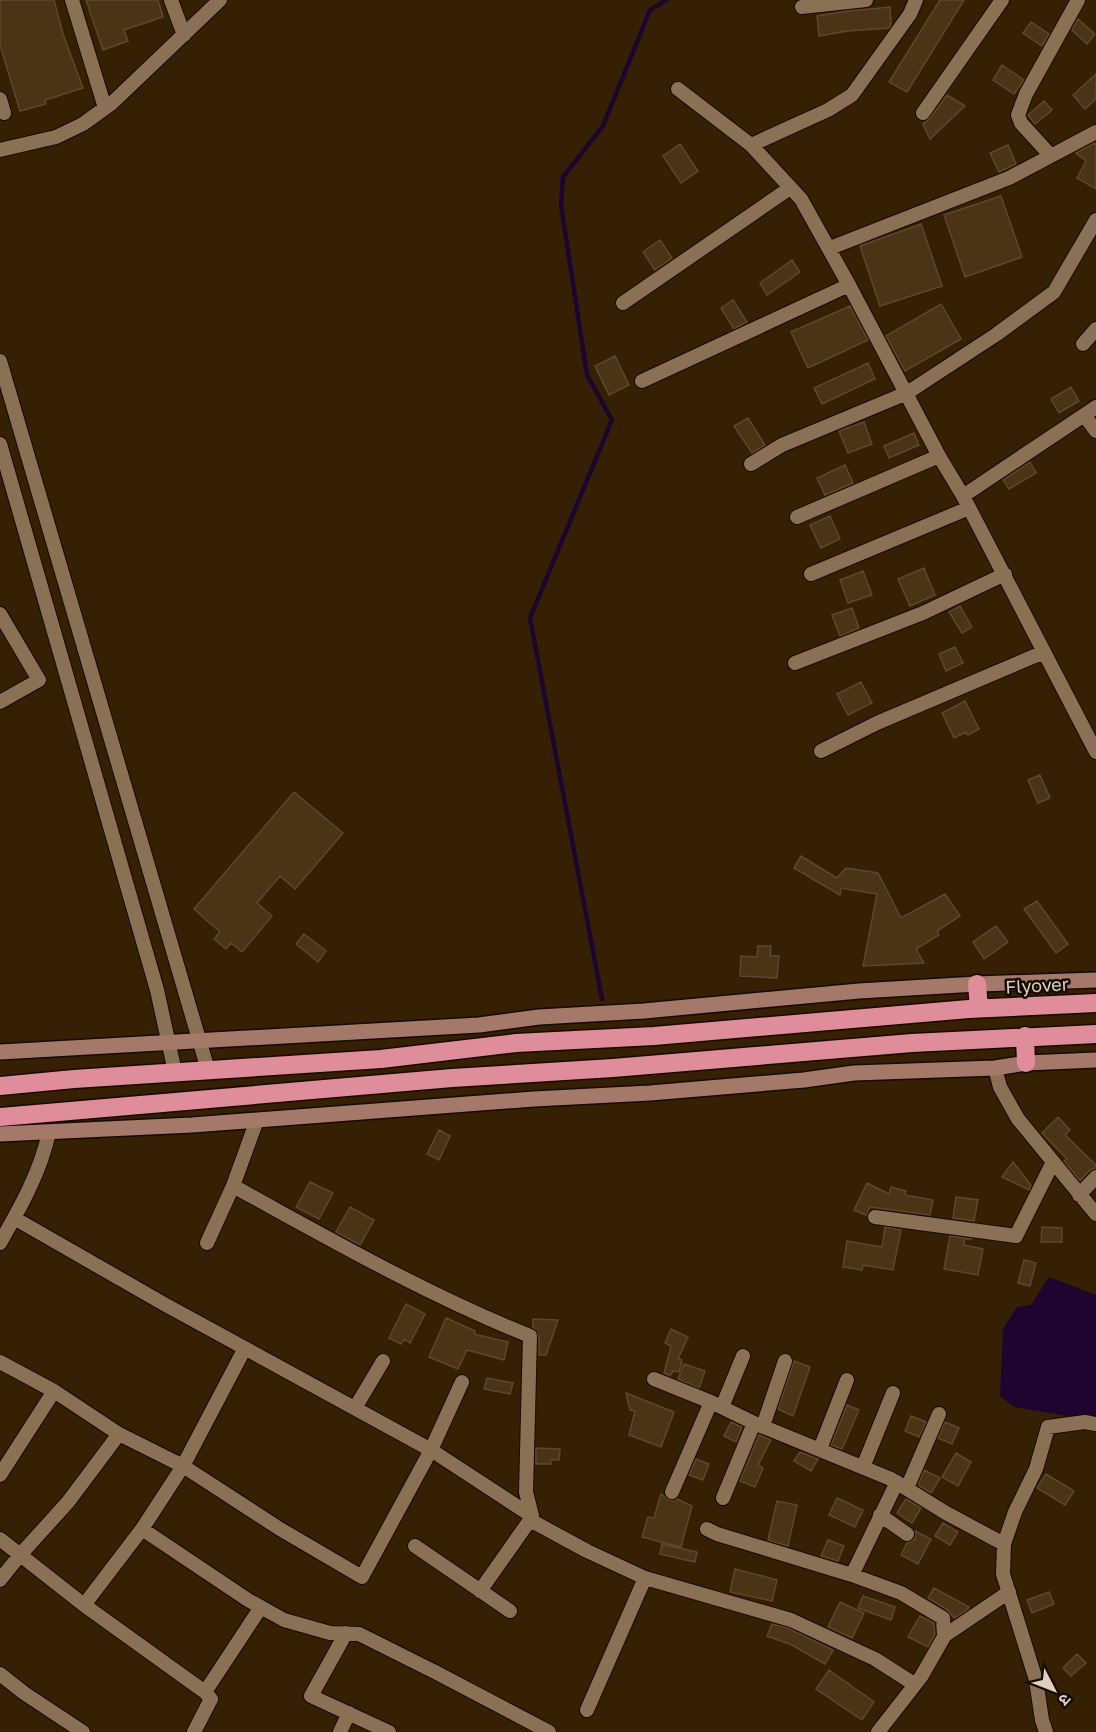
<svg xmlns="http://www.w3.org/2000/svg" width="1096" height="1732" viewBox="0 0 1096 1732" font-family="'Golos Text','Noto Sans Devanagari',sans-serif">
<style>
.water{fill:#1e042e}
.lines{fill:none;stroke-linecap:round;stroke-linejoin:round}
.stream{stroke:#1e042e;stroke-width:4.5}
.building{fill:#4b3316;stroke:#5e472c;stroke-width:1.5}
.street-casing{stroke:#190a00;stroke-width:16}
.secondary-casing{stroke:#190a00;stroke-width:18}
.highway-casing{stroke:#190a00;stroke-width:21}
.street{stroke:#8a7155;stroke-width:14}
.secondary{stroke:#a4796a;stroke-width:15}
.highway{stroke:#e08d9b;stroke-width:18}
.labels{text-anchor:middle;dominant-baseline:central;stroke-width:5;stroke-linejoin:round;paint-order:stroke}
.street-label{font-size:18px;fill:#dfd1c2;stroke:#160c03}
</style>
<rect width="100%" height="100%" fill="#352004"/>
<path class="water" d="M1049 1277 1096 1295V1421L1014 1407 1000 1396 1003 1329 1017 1307 1031 1305Z"/>
<g class="lines">
<path class="stream" d="M602 999 530 618 612 420 587 375 561 205 563 177 603 126 650 10 666 0"/>
</g>
<path class="building" d="M0 0H54L63 34 83 88 45 100 46 104 20 111 0 45Z
M86 0H158L163 17 124 30 128 41 103 50Z
M940 0H964L907 92 889 82Z
M890 7 891 25 889 28 847 31 819 36 817 16 848 11Z
M1078 19 1095 34 1087 44 1072 30Z
M1031 22 1049 34 1042 46 1023 33Z
M1002 65 1024 80 1014 94 993 80Z
M1096 74V99L1085 109 1073 95Z
M947 95 965 106 930 139 923 124 930 118Z
M1044 101 1052 110 1035 124 1028 115Z
M1094 143 1095 145 1096 143V189L1077 178 1086 161 1076 153Z
M680 144 698 171 681 183 663 156Z
M1008 145 1016 164 999 172 990 153Z
M1001 196 1022 257 965 277 944 215Z
M921 224 942 286 880 306 860 246Z
M660 240 672 258 655 270 643 252Z
M792 260 800 272 767 295 760 283Z
M733 300 747 322 734 329 721 308Z
M941 304 961 339 905 371 886 336Z
M850 306 868 340 808 368 791 332Z
M615 356 629 385 609 395 595 366Z
M868 363 875 379 822 404 814 388Z
M1071 387 1079 401 1059 413 1051 399Z
M748 418 765 445 752 453 734 426Z
M864 422 872 444 848 453 839 431Z
M914 433 919 445 889 458 884 446Z
M1030 462 1036 473 1009 489 1003 480Z
M845 465 853 483 825 495 817 478Z
M830 516 840 539 821 548 810 525Z
M924 568 935 595 910 606 898 579Z
M863 571 872 595 848 603 840 580Z
M960 606 972 627 962 633 949 612Z
M852 608 859 628 840 636 832 615Z
M955 647 963 663 946 671 939 654Z
M861 682 872 703 848 715 837 694Z
M965 701 979 729 968 735 966 732 954 738 942 713Z
M1040 775 1050 798 1038 803 1028 780Z
M294 792 343 833 295 889 280 876 257 903 272 916 242 952 231 943 226 949 214 939 220 932 194 909Z
M801 856 837 878 846 868 878 873 901 918 945 894 960 916 937 931 939 935 916 949 924 963 863 966 877 894 841 888 840 895 794 868Z
M1037 901 1068 944 1056 953 1024 909Z
M996 926 1008 942 984 959 973 942Z
M304 934 326 951 318 962 296 944Z
M758 946H771L770 956H779L777 978 740 976 741 956 757 957Z
M1058 1117 1070 1130 1065 1135 1096 1165V1168L1090 1170 1080 1181 1064 1161 1067 1159 1042 1133Z
M439 1130 450 1136 439 1160 427 1154Z
M1013 1162 1031 1185 1029 1190 1002 1177Z
M310 1182 333 1193 319 1219 296 1207Z
M867 1183 889 1194 891 1187 906 1191 905 1195 933 1200 930 1215 870 1207 866 1215 854 1210Z
M956 1197 978 1200 974 1221 953 1218Z
M350 1207 374 1220 360 1245 336 1232Z
M885 1227 901 1230 893 1270 863 1265 862 1270 843 1267 847 1241 882 1247Z
M1042 1227 1062 1228V1242H1041Z
M950 1236 972 1239H964V1245L983 1249 978 1275 944 1269Z
M1024 1260 1036 1263 1030 1286 1018 1283Z
M406 1304 425 1314 410 1343 404 1339 401 1344 389 1338Z
M446 1318 475 1331 474 1334 508 1342 504 1360 467 1350 458 1369 429 1357Z
M533 1319 558 1320 546 1355H539V1336L533 1328Z
M671 1329 688 1337 678 1359 682 1360 679 1372 673 1371 670 1376 664 1373 671 1346 665 1343Z
M794 1361 810 1367 793 1416 778 1409Z
M684 1364 705 1371 699 1388 678 1379Z
M487 1378 513 1383 510 1394 484 1389Z
M626 1393 674 1412 661 1447 629 1435 635 1411 630 1410Z
M847 1405 859 1410 842 1449 831 1445Z
M911 1416 926 1422 919 1437 905 1431Z
M731 1422 742 1427 736 1442 724 1436Z
M945 1422 959 1428 952 1444 938 1438Z
M759 1435 771 1440 758 1465 763 1468 755 1487 740 1481Z
M536 1448 560 1449 559 1460H551V1464H536Z
M800 1452 818 1459 811 1471 794 1461Z
M956 1453 971 1462 958 1486 942 1477Z
M696 1459 709 1464 703 1480 689 1475Z
M924 1470 940 1478 931 1493 918 1485Z
M1046 1474 1074 1491 1065 1505 1037 1488Z
M661 1494 669 1500 677 1499 692 1506 681 1547 642 1537 648 1517 654 1518Z
M837 1498 863 1510 855 1527 829 1515Z
M906 1499 921 1508 912 1523 897 1513Z
M777 1501 797 1505 788 1546 768 1540Z
M943 1523 958 1532 950 1545 935 1536Z
M915 1531 931 1539 918 1564 901 1555 907 1543 915 1539Z
M828 1540 844 1546 838 1561 821 1556Z
M662 1544 697 1552 695 1562 660 1554Z
M735 1569 777 1580 772 1601 730 1592Z
M934 1588 969 1607 968 1609 955 1618 951 1615 948 1610 928 1598Z
M1049 1592 1054 1604 1032 1613 1027 1600Z
M863 1596 895 1607 891 1620 858 1608Z
M840 1602 864 1613 852 1638 828 1627Z
M920 1616 934 1623 935 1635 928 1647 908 1637Z
M772 1624 788 1628 833 1650 825 1664 792 1645 767 1636Z
M1077 1654 1086 1663 1071 1676 1063 1668Z
M829 1670 874 1702 862 1720 816 1689Z"/>
<g class="lines">
<defs>
<path id="street" d="M72 0 105 108
M171 0 184 35
M802 7 866 0
M678 89 751 145 801 199 849 285 939 456 963 496
M0 99 4 113
M923 113 1002 0
M751 145 828 110 852 95 910 14 916 0
M0 150 56 137 83 124 112 103 220 0
M1051 156 1021 123 1018 115 1026 94 1078 0
M830 248 1009 178 1096 132
M623 303 790 188
M1083 344 1096 329
M0 361 208 1070
M642 381 849 285
M1096 407 963 496 1096 752
M1084 415 1096 431
M0 444 157 990 175 1072
M751 464 782 445 907 393 997 334 1054 292 1096 220
M797 517 939 456
M811 574 969 508
M0 614 39 680 0 702
M795 663 923 613 1005 574
M821 751 877 723 1044 652
M995 1068 1000 1087 1018 1119 1096 1214
M233 1186C330 1239 427 1295 530 1336L526 1492 532 1516
M1079 1195 1096 1177
M875 1217 1016 1236 1053 1162
M14 1218 164 1304 431 1450 532 1516 530 1520 587 1551 645 1578 791 1620 875 1659 914 1684
M0 1243C20 1208 41 1171 49 1132
M207 1243 233 1186 257 1120
M0 1362 54 1391 119 1434 183 1466 280 1529 362 1577 431 1450 462 1382
M654 1379 711 1402 754 1423 891 1479 946 1513 1004 1544
M722 1407 743 1356
M355 1408 383 1361
M763 1426 785 1361
M820 1449 847 1380
M863 1467 893 1393
M0 1475 54 1391
M907 1488 939 1414
M672 1492 711 1402
M723 1498 754 1423
M880 1515 907 1534
M142 1529 248 1600 284 1620 330 1633 359 1634 437 1673 549 1732
M707 1529 717 1534 852 1575 901 1593 943 1618 944 1636 1009 1592
M0 1539 84 1605 205 1692 211 1699 194 1732
M415 1546 510 1611
M852 1575 897 1482
M0 1580 20 1555 68 1502 119 1434
M480 1591 530 1520
M84 1605 142 1529 183 1466 245 1348
M346 1633 311 1696 389 1732
M0 1674 24 1693 83 1732
M205 1692 261 1607
M587 1710 645 1578
M340 1732 349 1713
M878 1732 921 1677 945 1635
M1046 1732 1042 1720 1036 1680 1003 1574 1004 1544 1015 1512 1036 1469 1048 1427 1085 1422 1096 1424"/>
<path id="secondary" d="M0 1052 479 1025 539 1017 644 1011 859 991 977 984 1096 980
M0 1134 192 1125 534 1099 650 1093 804 1080 854 1073 995 1068 1026 1063 1096 1060"/>
<path id="highway" d="M977 984 979 1008
M1025 1036 1026 1063
M0 1086 74 1079 381 1059 516 1043 654 1036 969 1009 1096 1003
M0 1117 452 1078 613 1068 912 1043 1096 1034"/>
</defs>
<use href="#street" class="street-casing"/>
<use href="#secondary" class="secondary-casing"/>
<use href="#highway" class="highway-casing"/>
<use href="#street" class="street"/>
<use href="#secondary" class="secondary"/>
<use href="#highway" class="highway"/>
</g>
<g class="labels">
<g class="street-label">
<text transform="translate(1037 985) rotate(-3)">Flyover</text>
</g>
</g>
<g transform="translate(1054 1690) rotate(132)" stroke="#160c03" stroke-width="4.5" paint-order="stroke">
<path d="M0-4.5L10 22L0 15L-10 22Z" fill="#dfd1c2"/>
<text y="-9" font-size="16" font-weight="bold" text-anchor="middle" fill="#dfd1c2">उ</text>
</g>
</svg>
